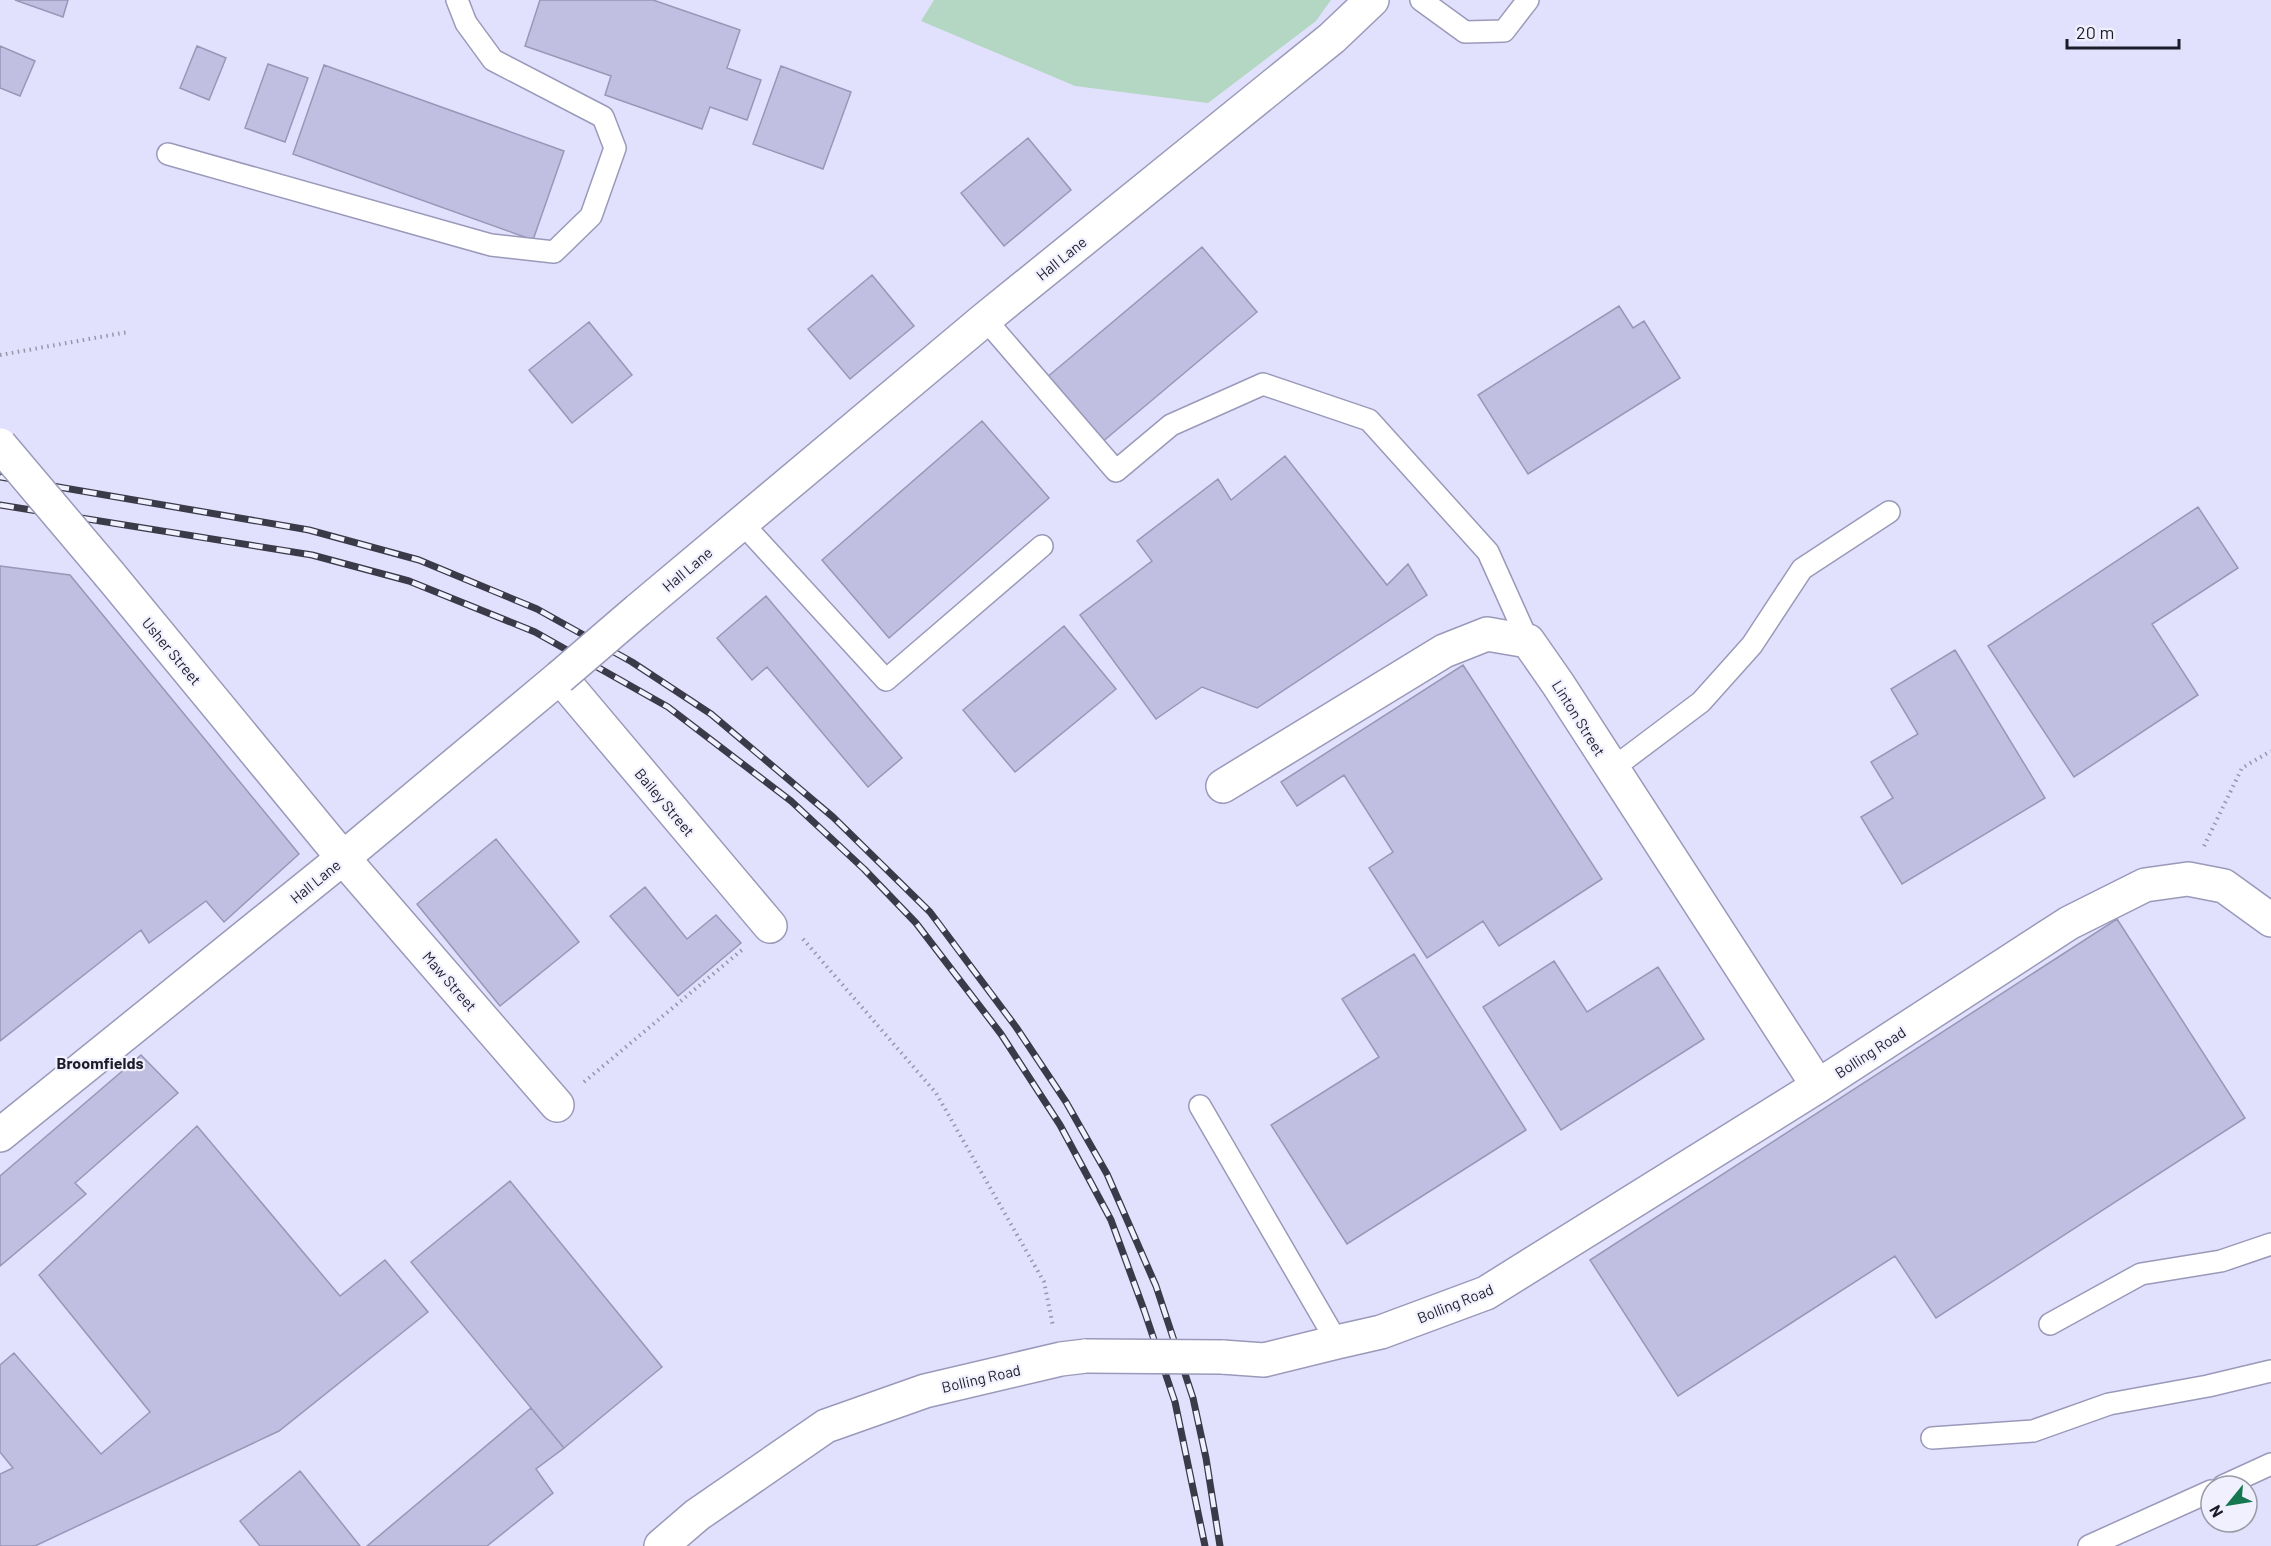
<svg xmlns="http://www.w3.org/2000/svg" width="2271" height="1546" viewBox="0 0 2271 1546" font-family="Barlow,sans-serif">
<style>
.green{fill:#b3d7c2}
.building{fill:#c0bfe1;stroke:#9897b8;stroke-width:1.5}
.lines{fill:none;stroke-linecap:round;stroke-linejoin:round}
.lane-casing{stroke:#9a99b9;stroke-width:24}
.street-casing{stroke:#9a99b9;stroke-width:36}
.secondary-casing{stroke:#9a99b9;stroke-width:36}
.path{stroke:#9696ab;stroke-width:4;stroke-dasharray:1.5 4.5;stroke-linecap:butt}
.lane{stroke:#fff;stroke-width:21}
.street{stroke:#fff;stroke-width:33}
.secondary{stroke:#fff;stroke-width:33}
.rail-casing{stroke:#3b3a49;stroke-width:7}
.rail{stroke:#f0f0fe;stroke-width:4.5;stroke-dasharray:14;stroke-linecap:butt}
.street-bridge-casing{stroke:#9a99b9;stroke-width:36;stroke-linecap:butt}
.secondary-bridge-casing{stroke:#9a99b9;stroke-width:36;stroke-linecap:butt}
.street-bridge{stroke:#fff;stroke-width:33}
.secondary-bridge{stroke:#fff;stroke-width:33}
.labels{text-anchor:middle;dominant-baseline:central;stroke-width:4.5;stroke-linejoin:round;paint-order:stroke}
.street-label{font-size:15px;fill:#1c1c28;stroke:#f0f0fe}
.neighbourhood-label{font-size:16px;font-weight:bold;fill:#1c1c28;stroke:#f0f0fe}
</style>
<rect width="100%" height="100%" fill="#e2e1fd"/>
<path class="green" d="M934 0H1331L1316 21 1208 103 1075 86 921 21Z"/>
<path class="building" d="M15 0H68L63 17Z
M540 0H653L740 30 727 68 761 80 747 120 710 107 702 129 605 95 611 76 525 46Z
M0 46 35 61 20 96 0 88Z
M197 46 226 58 209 100 180 88Z
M268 64 308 78 285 142 245 128Z
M324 65 564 151 533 240 293 154Z
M781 66 851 92 823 169 753 144Z
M1028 138 1071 190 1004 246 961 193Z
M1202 247 1257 312 1101 443 1046 378Z
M872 275 914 326 850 379 808 329Z
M1619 306 1633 328 1644 321 1680 378 1528 474 1478 395Z
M589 322 632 375 572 423 529 370Z
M982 421 1049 498 889 638 822 560Z
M1285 456 1387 585 1408 564 1427 595 1257 708 1202 687 1156 719 1080 615 1152 561 1137 541 1218 479 1231 500Z
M2198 507 2238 568 2152 624 2198 695 2074 777 1988 646Z
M0 566 70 575 299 854 224 922 206 901 149 943 141 930 0 1041Z
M766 596 902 758 868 787 767 667 752 680 717 638Z
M1064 626 1116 689 1015 772 963 710Z
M1955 650 2045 798 1902 884 1861 817 1893 798 1871 762 1918 734 1891 689Z
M1463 665 1602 879 1499 946 1483 921 1427 958 1369 868 1393 852 1344 775 1297 806 1281 782Z
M496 839 579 942 500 1006 417 904Z
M645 887 687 939 716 915 741 943 678 996 610 916Z
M2117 919 2245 1118 1936 1318 1895 1256 1678 1396 1590 1260Z
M1414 954 1526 1130 1347 1244 1271 1125 1379 1057 1342 999Z
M1554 961 1587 1012 1658 967 1704 1039 1561 1130 1483 1007Z
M141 1055 178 1093 75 1183 86 1194 0 1266V1176Z
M197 1126 340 1296 385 1260 428 1312 279 1431 35 1546H0V1474L13 1468 0 1452V1365L14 1353 101 1454 150 1412 39 1275Z
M510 1181 662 1367 564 1448 411 1262Z
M531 1408 564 1448 536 1469 553 1493 487 1546H367Z
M300 1471 360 1546H260L240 1521Z"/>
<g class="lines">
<defs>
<path id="lane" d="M1421 0 1465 32 1504 31 1528 0
M168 154 491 245 554 252 591 216 615 148 603 117 493 60 466 23 457 0
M985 319 1116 471 1171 425 1263 384 1369 420 1488 552 1528 641
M742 523 886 680 1042 546
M1612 769 1701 702 1752 645 1802 569 1889 512
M1200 1106 1337 1342
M2050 1324 2141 1274 2221 1261 2271 1244
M1932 1438 2033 1431 2109 1404 2208 1386 2271 1371
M2223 1486 2271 1464
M2089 1546 2211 1491"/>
<path id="street" d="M110 575 343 858 557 1105
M560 677 770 926
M1223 786 1444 651 1487 634 1528 641 1558 684 1818 1086
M1222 1357 1264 1360 1337 1342 1381 1332 1486 1293 1818 1086 2069 923 2145 885 2188 879 2224 886 2271 920
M661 1546 697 1515 826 1426 925 1391 1061 1359 1086 1356"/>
<path id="secondary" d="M638 610 985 319 1332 38 1372 0
M0 1135 343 858 560 677"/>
</defs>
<use href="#lane" class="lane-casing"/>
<use href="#street" class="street-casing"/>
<use href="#secondary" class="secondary-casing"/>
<path class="path" d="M0 355 128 332
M2204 846 2242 768 2271 751
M803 939 936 1093 1044 1282 1053 1326
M584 1082 743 949"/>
<use href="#lane" class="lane"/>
<use href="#street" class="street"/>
<use href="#secondary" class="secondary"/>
<defs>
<path id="rail" d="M0 477 309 530 419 560 537 609 632 662 711 714 833 817 930 912 1016 1027 1066 1102 1107 1174 1156 1286 1193 1398 1206 1458 1220 1546
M0 505 312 555 409 581 535 632 668 707 791 801 864 869 916 923 1001 1034 1060 1125 1111 1220 1144 1310 1175 1402 1205 1546"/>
</defs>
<use href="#rail" class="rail-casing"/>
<use href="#rail" class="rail"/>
<defs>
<path id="street-bridge" d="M0 445 110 575
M1086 1356 1222 1357"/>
<path id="secondary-bridge" d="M560 677 638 610"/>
</defs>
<use href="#street-bridge" class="street-bridge-casing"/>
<use href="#secondary-bridge" class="secondary-bridge-casing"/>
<use href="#street-bridge" class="street-bridge"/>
<use href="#secondary-bridge" class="secondary-bridge"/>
</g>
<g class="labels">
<g class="street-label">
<text transform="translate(1061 258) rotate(-39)">Hall Lane</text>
<text transform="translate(687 569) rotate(-40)">Hall Lane</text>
<text transform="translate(172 651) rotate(50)">Usher Street</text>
<text transform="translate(1579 718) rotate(58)">Linton Street</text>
<text transform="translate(665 802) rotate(50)">Bailey Street</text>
<text transform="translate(315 881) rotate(-39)">Hall Lane</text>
<text transform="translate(450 981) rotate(49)">Maw Street</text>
<text transform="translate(1870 1052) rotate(-33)">Bolling Road</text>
<text transform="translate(1455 1303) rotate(-22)">Bolling Road</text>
<text transform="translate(981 1378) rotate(-13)">Bolling Road</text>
</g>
<g class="neighbourhood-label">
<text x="100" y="1062">Broomfields</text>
</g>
</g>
<g transform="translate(2229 1504) rotate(240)"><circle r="28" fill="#f0f0fe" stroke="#9b9ba8" stroke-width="1.5"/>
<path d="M0-4.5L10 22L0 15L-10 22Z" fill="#167850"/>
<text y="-9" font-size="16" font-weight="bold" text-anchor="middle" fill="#1c1c28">N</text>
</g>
<path d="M2067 39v9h112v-9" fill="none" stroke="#1c1c28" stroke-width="3"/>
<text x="2076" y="39" font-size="18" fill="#1c1c28" stroke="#f0f0fe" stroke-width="4.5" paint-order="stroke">20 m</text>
</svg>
